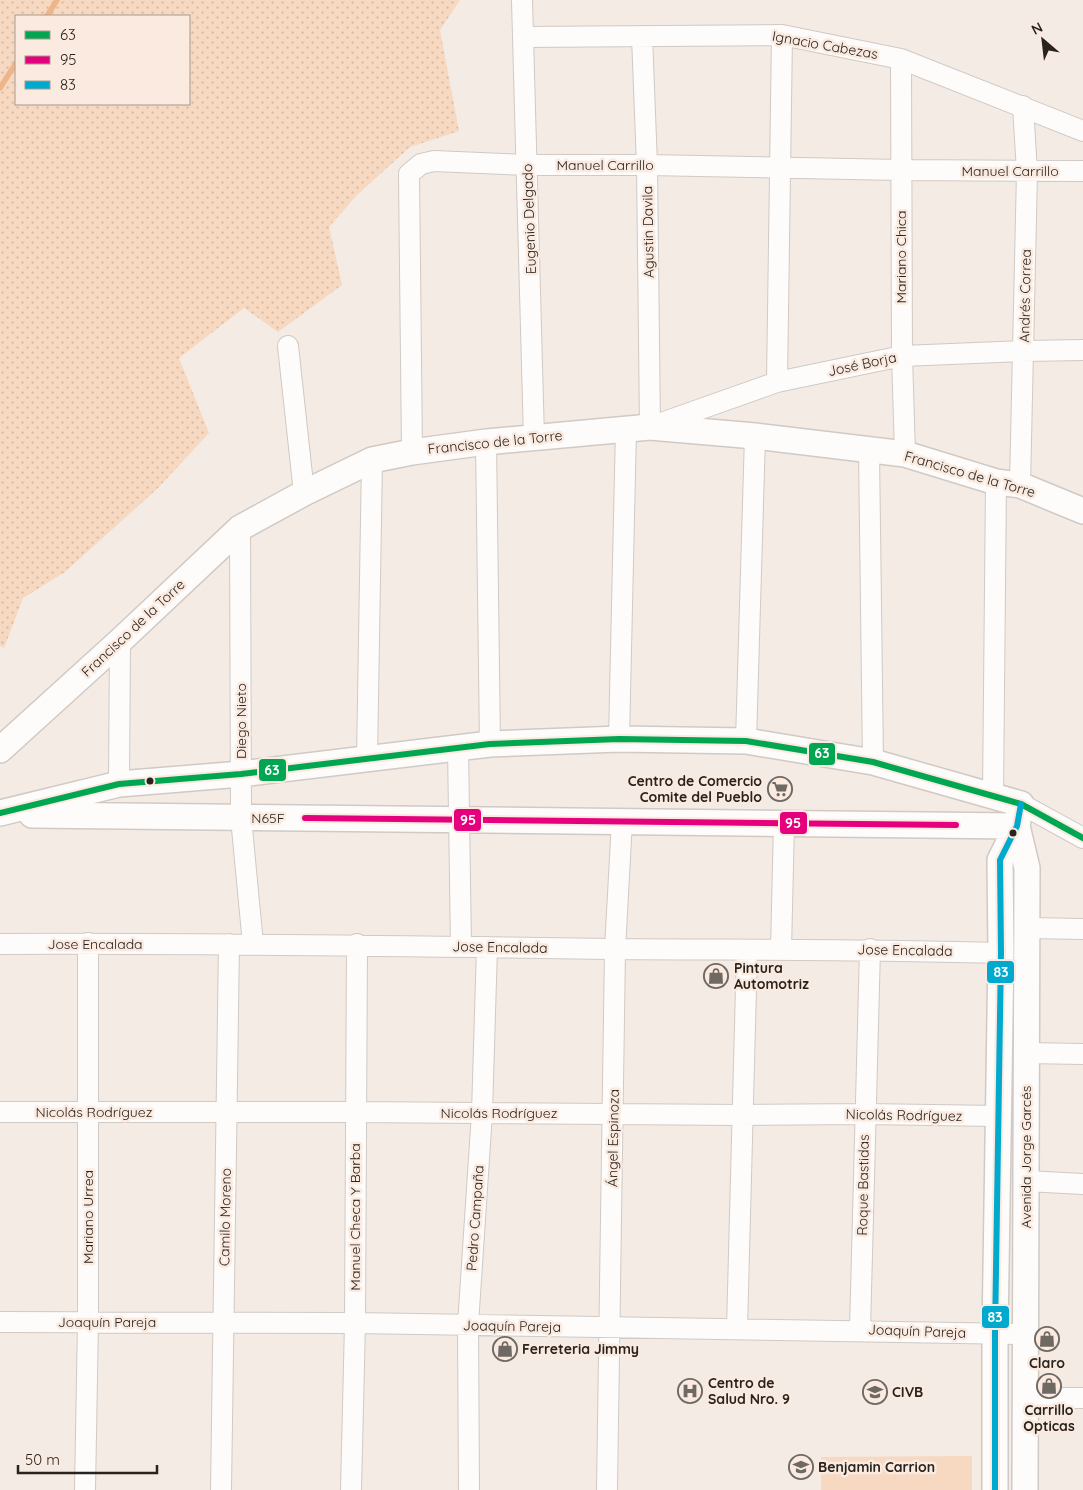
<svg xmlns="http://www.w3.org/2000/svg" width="1083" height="1490" viewBox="0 0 1083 1490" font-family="Quicksand,sans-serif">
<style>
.grass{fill:url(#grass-dots);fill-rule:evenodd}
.pitch{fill:#f7d8c1}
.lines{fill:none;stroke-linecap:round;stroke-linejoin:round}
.stream{stroke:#eeb589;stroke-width:5.5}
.minor-casing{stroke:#d0c9c4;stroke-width:22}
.tertiary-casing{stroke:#d0c9c4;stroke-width:28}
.minor{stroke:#fdfcfb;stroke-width:20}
.tertiary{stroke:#fdfcfb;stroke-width:25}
.bus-1-casing{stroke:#faeadf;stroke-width:10}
.bus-2-casing{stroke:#faeadf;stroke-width:10}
.bus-3-casing{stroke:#faeadf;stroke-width:10}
.bus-1{stroke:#00a651;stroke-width:6}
.bus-2{stroke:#e5007d;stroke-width:6}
.bus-3{stroke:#00a9ce;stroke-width:6}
.bus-dot{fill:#28231e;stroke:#faeadf;stroke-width:2}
.labels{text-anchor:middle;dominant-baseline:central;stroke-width:5;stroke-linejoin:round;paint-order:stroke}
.street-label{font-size:14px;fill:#28231e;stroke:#faeadf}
.poi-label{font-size:14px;font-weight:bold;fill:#28231e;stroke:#faeadf;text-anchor:start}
.line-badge{stroke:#faeadf;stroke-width:2}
.badge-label{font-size:14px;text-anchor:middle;font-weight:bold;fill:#fff}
</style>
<defs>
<pattern id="grass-dots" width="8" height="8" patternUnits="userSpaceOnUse" patternTransform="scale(1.25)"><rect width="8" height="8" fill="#f7d8c1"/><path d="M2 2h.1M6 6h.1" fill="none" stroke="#d4b9a5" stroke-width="1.8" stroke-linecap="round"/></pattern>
</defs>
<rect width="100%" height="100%" fill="#f4ebe5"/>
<path class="grass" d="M0 0H460L440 30 459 131 410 147 357 195 329 227 342 285 278 332 244 308 179 358 209 433 158 488 65 572 23 598 4 648 0 646ZM16 16H189V104H16Z"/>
<path class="pitch" d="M972 1456V1490H821V1457Z"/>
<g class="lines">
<path class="stream" d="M47 16 57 0
M0 88 16 63"/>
<defs>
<path id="minor" d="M522 0 534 438
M642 36 647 165 650 427 777 382 902 356 1024 351 1083 350
M523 37 782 35 901 59 1083 131
M901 59 902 356 905 454
M288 346 304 493
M777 382 782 35
M486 442 490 744
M869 451 873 762
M412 452 409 174 421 164 434 161 527 165H647L900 170 1083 171
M1020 485 1027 172 1023 106
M240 528 241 818 253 944
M619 739 626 429
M746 741 755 436
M458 747 461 947
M367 758 372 460
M119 784 120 641
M993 796 996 482
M1021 804 1083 838
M1027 928 1083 929
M0 944C205 943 409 946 613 949 742 950 871 949 1001 953
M781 950 784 823
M1026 1053 1083 1054
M0 1112H356L742 1115 865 1114 998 1116
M1026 1181 1083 1184
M0 1322 355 1323 1025 1334
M737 1329 747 950
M860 1330 870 949
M1025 1398H1083
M85 1490 88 1322V943
M221 1490 229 944
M351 1490 355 1323 357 944
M469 1490 468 1325 482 1113 487 947
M607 1490 615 949 622 821"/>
<path id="tertiary" d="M0 750 120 641 240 528 304 493 372 460 412 452 486 442 650 427 755 436 905 454 996 482 1020 485 1083 511
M0 813 119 784 241 774 490 744 619 739 746 741 873 762 1021 804 1017 826 1000 860 1001 953 995 1333V1490
M32 815 1017 826
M1017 826 1027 868 1025 1490"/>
</defs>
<use href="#minor" class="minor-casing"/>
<use href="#tertiary" class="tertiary-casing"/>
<use href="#minor" class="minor"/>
<use href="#tertiary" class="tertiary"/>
<defs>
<path id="bus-1" d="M0 813 119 784 241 774 490 744 619 739 746 741 873 762 993 796 1021 804 1083 838"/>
<path id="bus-2" d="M305 818 956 825"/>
<path id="bus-3" d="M995 1490V1333L1001 953 1000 860 1017 826 1021 804"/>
</defs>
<use href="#bus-1" class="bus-1-casing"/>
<use href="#bus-2" class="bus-2-casing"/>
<use href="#bus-3" class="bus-3-casing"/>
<use href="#bus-1" class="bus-1"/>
<use href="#bus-2" class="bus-2"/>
<use href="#bus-3" class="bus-3"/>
</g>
<defs>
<symbol id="supermarket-ring" viewBox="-11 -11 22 22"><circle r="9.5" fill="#faeadf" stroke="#6f6964" stroke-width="1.5"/><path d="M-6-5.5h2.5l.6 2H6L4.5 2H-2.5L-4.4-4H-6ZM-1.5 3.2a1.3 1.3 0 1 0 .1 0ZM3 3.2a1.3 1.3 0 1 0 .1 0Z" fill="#6f6964"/></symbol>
<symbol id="shop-ring" viewBox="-11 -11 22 22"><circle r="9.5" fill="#faeadf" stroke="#6f6964" stroke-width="1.5"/><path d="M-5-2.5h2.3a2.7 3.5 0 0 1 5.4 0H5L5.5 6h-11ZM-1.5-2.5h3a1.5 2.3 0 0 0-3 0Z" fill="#6f6964"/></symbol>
<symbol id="hospital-ring" viewBox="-11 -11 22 22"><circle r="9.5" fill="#faeadf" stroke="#6f6964" stroke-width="1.5"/><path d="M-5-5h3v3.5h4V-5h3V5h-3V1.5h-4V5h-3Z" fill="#6f6964"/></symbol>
<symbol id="school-ring" viewBox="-11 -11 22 22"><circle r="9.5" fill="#faeadf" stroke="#6f6964" stroke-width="1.5"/><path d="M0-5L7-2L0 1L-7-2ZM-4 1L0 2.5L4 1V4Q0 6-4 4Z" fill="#6f6964"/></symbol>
</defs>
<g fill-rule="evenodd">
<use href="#supermarket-ring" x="766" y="775" width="28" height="28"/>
<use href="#shop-ring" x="702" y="962" width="28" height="28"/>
<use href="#shop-ring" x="1033" y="1325" width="28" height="28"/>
<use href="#shop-ring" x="491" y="1335" width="28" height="28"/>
<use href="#shop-ring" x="1035" y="1372" width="28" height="28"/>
<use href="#hospital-ring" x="676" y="1377" width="28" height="28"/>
<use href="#school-ring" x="861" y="1378" width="28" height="28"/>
<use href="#school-ring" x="787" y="1453" width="28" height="28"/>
</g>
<g class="bus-dot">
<circle cx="150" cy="781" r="4.5"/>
<circle cx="1013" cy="833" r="4.5"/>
</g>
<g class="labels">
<g class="street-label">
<text transform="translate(825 45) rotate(10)">Ignacio Cabezas</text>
<text x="605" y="165">Manuel Carrillo</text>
<text x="1010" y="171">Manuel Carrillo</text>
<text transform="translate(529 219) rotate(-92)">Eugenio Delgado</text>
<text transform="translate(648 232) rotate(-91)">Agustin Davila</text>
<text transform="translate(901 257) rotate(-90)">Mariano Chica</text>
<text transform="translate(1025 296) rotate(-89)">Andrés Correa</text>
<text transform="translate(862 364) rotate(-12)">José Borja</text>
<text transform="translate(495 442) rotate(-6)">Francisco de la Torre</text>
<text transform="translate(970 474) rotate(16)">Francisco de la Torre</text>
<text transform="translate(133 628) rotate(-43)">Francisco de la Torre</text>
<text transform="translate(241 721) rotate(-90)">Diego Nieto</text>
<text x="268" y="818">N65F</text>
<text x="95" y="944">Jose Encalada</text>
<text transform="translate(500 947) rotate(1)">Jose Encalada</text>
<text transform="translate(905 950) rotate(1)">Jose Encalada</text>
<text x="94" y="1112">Nicolás Rodríguez</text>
<text x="499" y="1113">Nicolás Rodríguez</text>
<text transform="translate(904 1115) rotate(1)">Nicolás Rodríguez</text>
<text transform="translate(613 1138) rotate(-89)">Ángel Espinoza</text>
<text transform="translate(1026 1157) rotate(-90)">Avenida Jorge Garcés</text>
<text transform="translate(863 1185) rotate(-89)">Roque Bastidas</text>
<text transform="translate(88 1217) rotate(-90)">Mariano Urrea</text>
<text transform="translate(225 1217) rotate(-89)">Camilo Moreno</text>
<text transform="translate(355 1217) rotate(-90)">Manuel Checa Y Barba</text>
<text transform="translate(475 1218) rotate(-86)">Pedro Campaña</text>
<text x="107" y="1322">Joaquín Pareja</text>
<text transform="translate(512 1326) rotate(1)">Joaquín Pareja</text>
<text transform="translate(917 1331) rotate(2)">Joaquín Pareja</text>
</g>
<g class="poi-label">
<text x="762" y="781" text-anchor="end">Centro de Comercio<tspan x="762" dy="16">Comite del Pueblo</tspan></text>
<text x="734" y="968">Pintura<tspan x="734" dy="16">Automotriz</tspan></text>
<text x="522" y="1349">Ferreteria Jimmy</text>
<text x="1047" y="1363" text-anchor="middle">Claro</text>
<text x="708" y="1383">Centro de<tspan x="708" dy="16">Salud Nro. 9</tspan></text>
<text x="892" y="1392">CIVB</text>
<text x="1049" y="1410" text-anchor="middle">Carrillo<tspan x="1049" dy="16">Opticas</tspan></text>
<text x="818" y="1467">Benjamin Carrion</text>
</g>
</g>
<g class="line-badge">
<rect x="808" y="742" width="28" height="24" rx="5" fill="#00a651"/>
<rect x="258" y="758" width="29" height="24" rx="5" fill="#00a651"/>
<rect x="453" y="808" width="29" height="24" rx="5" fill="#e5007d"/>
<rect x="779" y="811" width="29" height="24" rx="5" fill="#e5007d"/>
<rect x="986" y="960" width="29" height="24" rx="5" fill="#00a9ce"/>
<rect x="981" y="1305" width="29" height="24" rx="5" fill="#00a9ce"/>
</g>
<g class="badge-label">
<text x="822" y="758">63</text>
<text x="272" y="775">63</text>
<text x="468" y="825">95</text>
<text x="793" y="828">95</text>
<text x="1001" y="977">83</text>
<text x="995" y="1322">83</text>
</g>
<rect x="15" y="15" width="175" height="90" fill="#faeadf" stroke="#a69a92"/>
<rect x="25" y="31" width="25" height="8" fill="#00a651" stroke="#a69a92"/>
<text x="60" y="40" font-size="15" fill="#28231e">63</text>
<rect x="25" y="56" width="25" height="8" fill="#e5007d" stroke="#a69a92"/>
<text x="60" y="65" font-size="15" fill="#28231e">95</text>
<rect x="25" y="81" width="25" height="8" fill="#00a9ce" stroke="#a69a92"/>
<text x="60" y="90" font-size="15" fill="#28231e">83</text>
<g transform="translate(1043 40) rotate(332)" stroke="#faeadf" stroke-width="4" paint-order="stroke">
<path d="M0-4L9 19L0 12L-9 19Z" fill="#28231e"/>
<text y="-8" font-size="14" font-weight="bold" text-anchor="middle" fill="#28231e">N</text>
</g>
<path d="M18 1465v8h139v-8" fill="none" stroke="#28231e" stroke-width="2.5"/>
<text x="25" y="1465" font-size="15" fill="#28231e" stroke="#faeadf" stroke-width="4" paint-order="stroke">50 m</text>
</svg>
